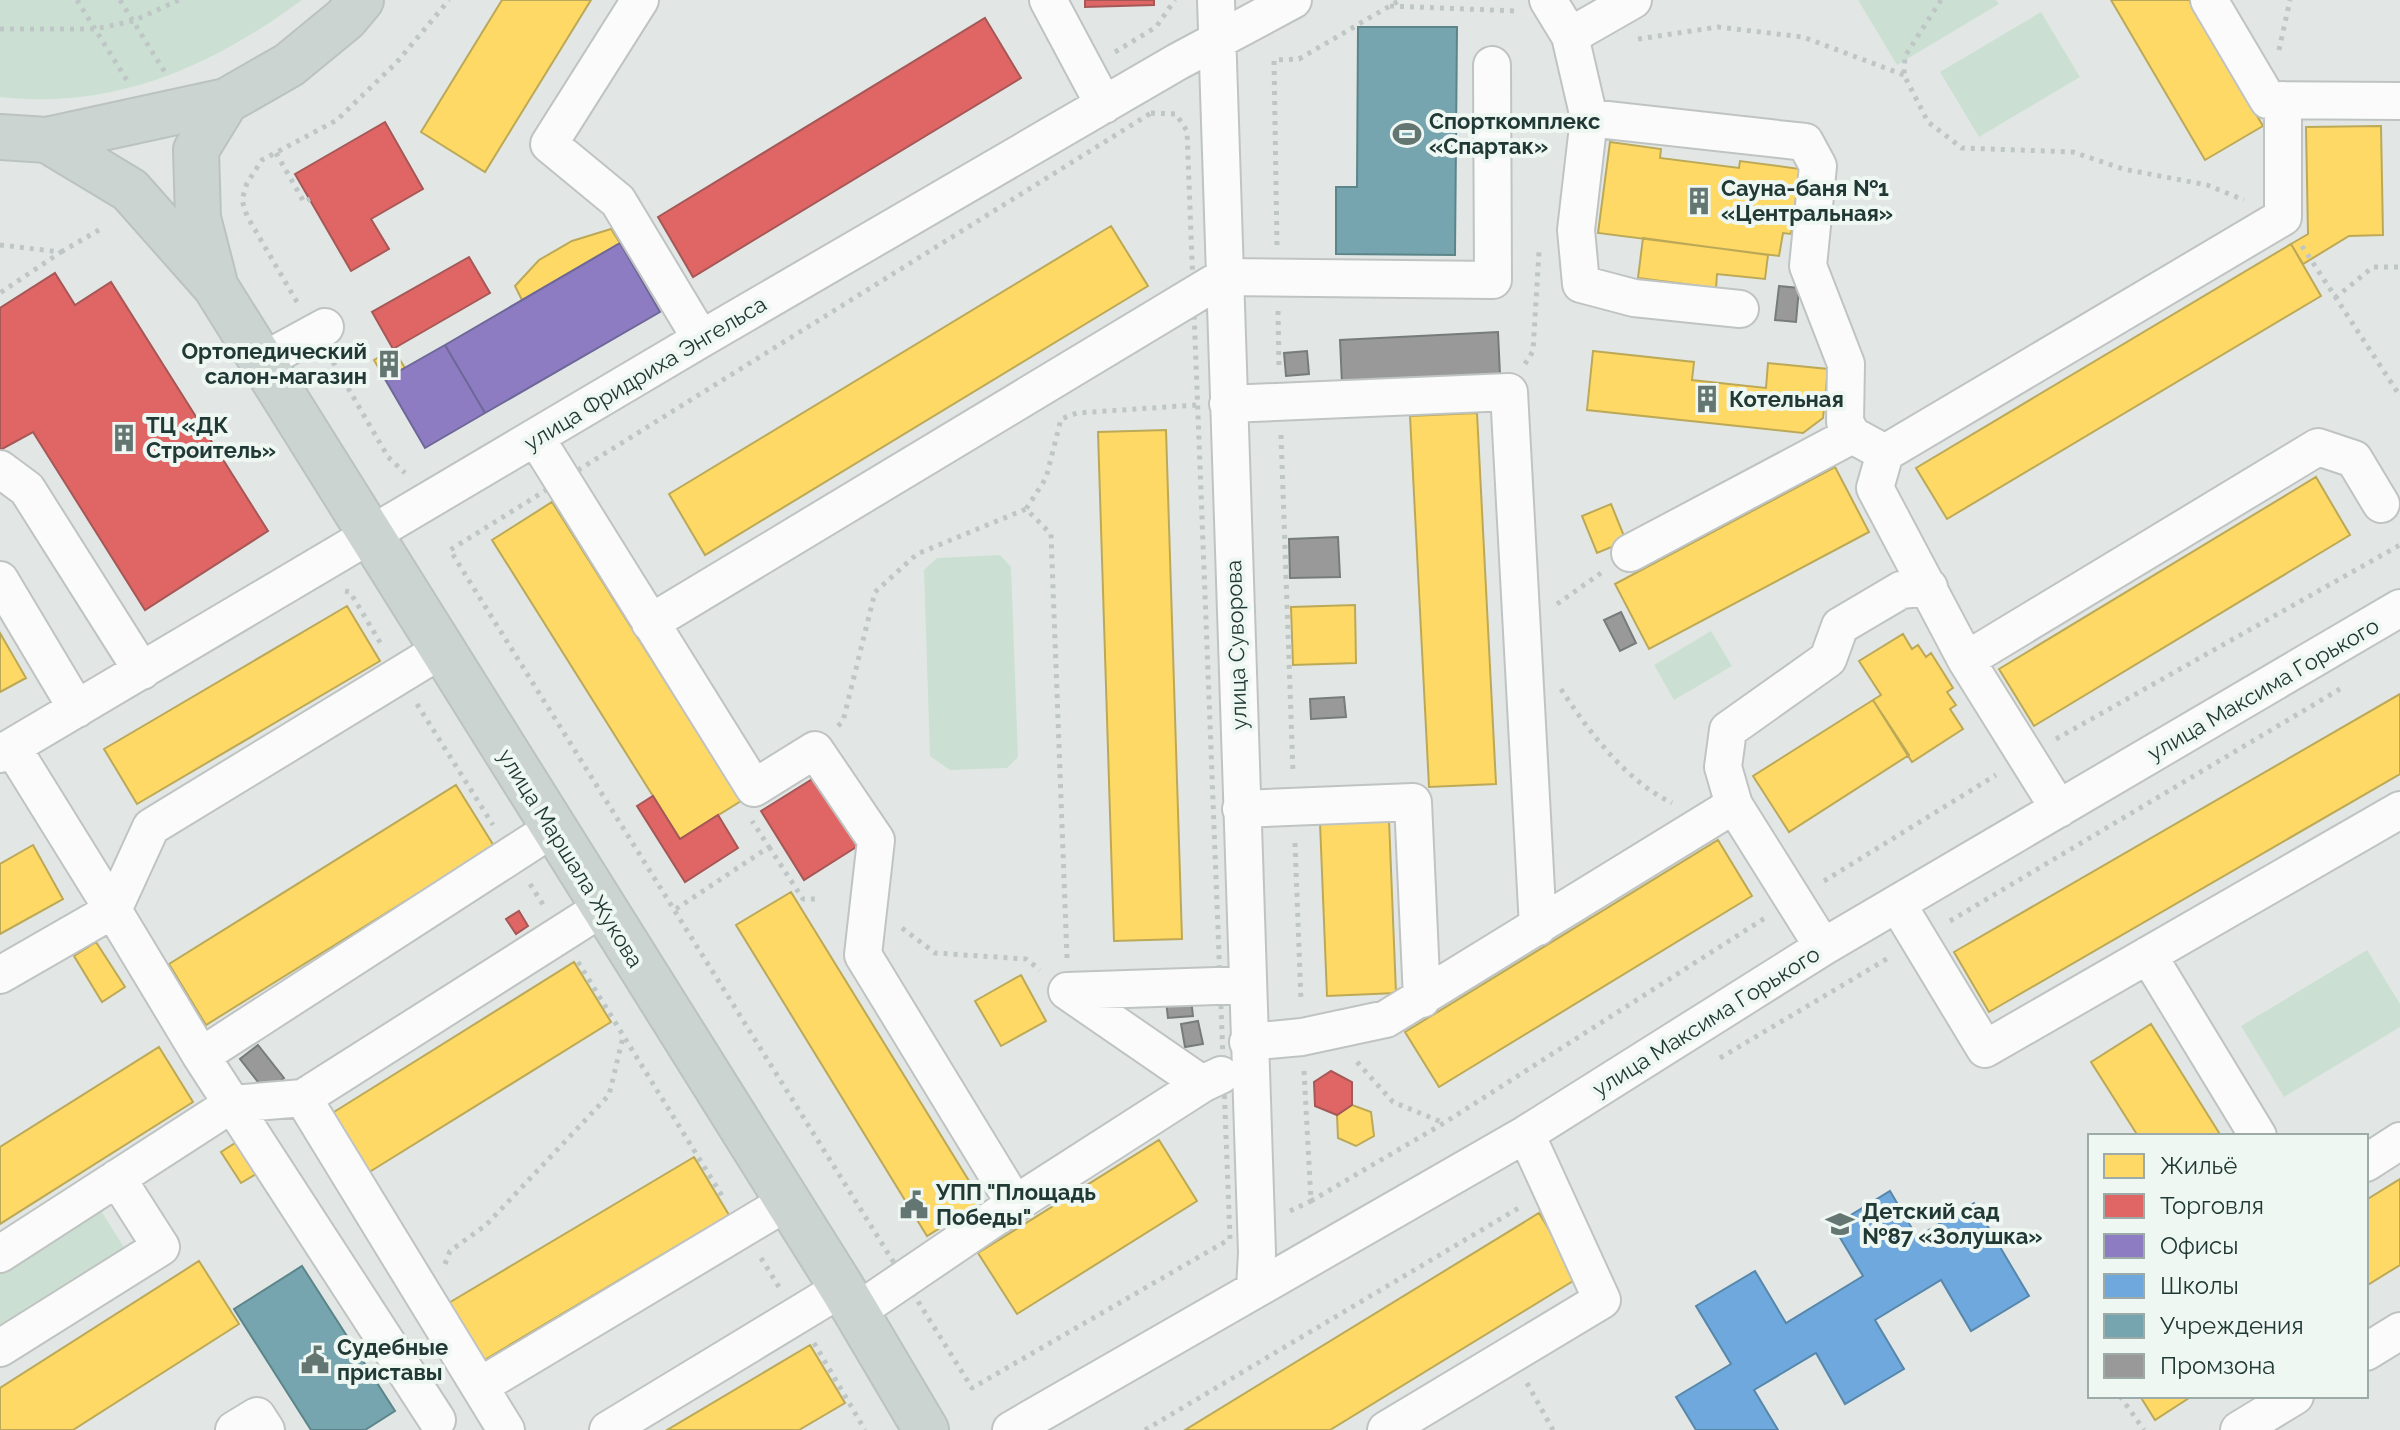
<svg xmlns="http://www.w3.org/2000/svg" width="2400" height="1430" viewBox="0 0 2400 1430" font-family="Raleway,sans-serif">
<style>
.green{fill:#cbe0d3}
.homes{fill:#ffd966;stroke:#bca957;stroke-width:2}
.shops{fill:#e06666;stroke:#a65857;stroke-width:2}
.offices{fill:#8e7cc3;stroke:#6d6898;stroke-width:2}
.schools{fill:#6fa8dc;stroke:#5787aa;stroke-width:2}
.public{fill:#76a5af;stroke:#5c858a;stroke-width:2}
.industry{fill:#999;stroke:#757c7b;stroke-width:2}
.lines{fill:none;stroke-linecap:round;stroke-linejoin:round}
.minor-casing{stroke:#bfc4c2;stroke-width:40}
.major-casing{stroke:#bbc3c1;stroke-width:48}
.path{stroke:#bfc7c6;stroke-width:5;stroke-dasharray:4 6;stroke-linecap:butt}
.minor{stroke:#fbfbfb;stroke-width:36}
.major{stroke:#ccd4d2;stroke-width:44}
.labels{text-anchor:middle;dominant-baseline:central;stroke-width:8;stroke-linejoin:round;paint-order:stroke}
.poi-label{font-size:22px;font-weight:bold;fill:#203934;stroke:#eff7f3;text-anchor:start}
.street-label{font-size:22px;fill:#203934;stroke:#eff7f3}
</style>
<rect width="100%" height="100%" fill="#e2e7e5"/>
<path class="green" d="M0 0H302C211 67 115 110 0 97Z
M1858 0H1996L1999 4 1897 65Z
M2041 12 2080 77 1979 137 1940 72Z
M1000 555 1011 567 1018 757 1007 768 950 770 930 756 924 570 937 558Z
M1711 631 1732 666 1674 700 1654 665Z
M2367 950 2400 1004V1027L2284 1097 2241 1026Z
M100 1209 128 1254 0 1332V1271Z"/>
<path class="homes" d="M502 0H591L485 172 421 132Z
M2111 0H2189L2263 126 2205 160Z
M2381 126 2383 235 2349 236 2303 264 2291 244 2308 234 2306 127Z
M1610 142 1661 149 1660 158 1739 168 1740 161 1800 169 1791 234 1783 233 1779 256 1598 233Z
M1111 226 1148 286 705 555 669 494Z
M611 229 620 243 522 300 515 286 539 260 572 241Z
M1643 238 1768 255 1765 279 1717 274 1716 288 1638 278Z
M2291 244 2321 296 1947 519 1916 468Z
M393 349 405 368 385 379 374 360Z
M1593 351 1694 362 1692 380 1766 388 1768 363 1828 369 1823 418 1803 433 1587 410Z
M1477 413 1496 784 1429 787 1410 416Z
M1166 430 1182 939 1114 941 1098 432Z
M1835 467 1869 532 1649 649 1615 584Z
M2316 477 2350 535 2034 726 1999 669Z
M552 502 741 801 680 839 492 540Z
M1611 504 1626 541 1597 553 1582 516Z
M1355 605 1356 663 1293 665 1291 607Z
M347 606 380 661 137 804 104 749Z
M0 633 26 678 0 692Z
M1903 634 1912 649 1918 645 1926 657 1931 653 1953 688 1947 692 1956 705 1950 709 1963 729 1912 762 1873 700 1881 695 1859 661Z
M2400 694V774L1989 1012 1954 952Z
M1873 700 1909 755 1789 832 1753 776Z
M456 785 494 846 206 1025 169 964Z
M1389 820 1396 993 1327 996 1320 823Z
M1718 840 1752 896 1439 1087 1405 1032Z
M33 845 63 899 0 934V864Z
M791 892 982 1202 927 1236 736 925Z
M96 942 125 987 102 1002 74 956Z
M574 962 611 1022 363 1176 326 1117Z
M1021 975 1046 1021 1001 1046 975 1001Z
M2151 1024 2221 1136H2138L2091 1062Z
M159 1047 193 1102 0 1224V1147Z
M1352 1105 1371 1112 1374 1136 1356 1146 1338 1138 1337 1115Z
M243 1138 263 1170 241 1183 221 1152Z
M1159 1140 1197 1201 1017 1314 978 1253Z
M694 1157 729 1215 481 1362 447 1304Z
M2400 1179V1265L2366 1286V1200Z
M1539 1213 1578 1278 1330 1430H1185Z
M199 1261 239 1324 73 1430H0V1388Z
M810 1345 845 1403 799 1430H667Z
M2140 1396H2192L2155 1420Z"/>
<path class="shops" d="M1085 0H1154V5L1085 7Z
M985 18 1021 78 693 277 658 217Z
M385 122 423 189 371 219 389 249 351 271 295 174Z
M469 257 490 293 393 349 372 312Z
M55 273 75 305 111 282 268 531 145 610 33 432 0 450V308Z
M819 775 861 844 804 880 761 811Z
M653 796 680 839 718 815 738 848 685 882 637 806Z
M519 911 528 926 516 934 506 919Z
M1331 1071 1352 1082V1105L1337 1115 1315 1106 1314 1082Z"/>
<path class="offices" d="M620 243 660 312 485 413 445 345Z
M445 345 485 413 425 448 385 379Z"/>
<path class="schools" d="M1890 1191 1917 1237 1974 1203 2029 1296 1971 1331 1941 1280 1875 1320 1904 1369 1845 1404 1816 1353 1754 1390 1778 1430H1696L1676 1397 1731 1364 1696 1306 1755 1271 1786 1323 1863 1276 1833 1226Z"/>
<path class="public" d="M1358 27H1457L1455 255 1336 254V187H1357Z
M302 1266 395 1411 365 1430H311L234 1309Z"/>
<path class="industry" d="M1779 286 1799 288 1796 322 1775 320Z
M1498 332 1500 375 1342 384 1340 340Z
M1307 351 1309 374 1286 376 1284 353Z
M1338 537 1340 577 1290 578 1289 539Z
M1621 612 1636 643 1620 651 1604 620Z
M1344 697 1346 717 1311 719 1310 699Z
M1191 999 1193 1016 1168 1018 1166 1001Z
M1198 1021 1203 1044 1185 1047 1181 1024Z
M258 1045 284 1078 266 1092 240 1059Z"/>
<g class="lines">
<defs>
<path id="minor" d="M640 0 549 144 618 201 701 339
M1048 0 1104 105
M1216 0 1257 1253 1255 1289
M1548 0 1570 36 1589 118 1805 142 1818 166 1808 266 1846 364 1845 422 1852 435 1885 453 1875 488 1966 660 2059 809
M2209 0 2268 100 2400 101
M1570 36 1633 0
M1589 118 1576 230 1581 284 1634 298 1740 309
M261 362 325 327
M1228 404 1509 392 1538 927
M536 438 754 788 815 750 876 840 863 955 1015 1204 856 1312
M1885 453 2283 217V100
M0 469 27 489 142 671
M1630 553 1852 435
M0 580 77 709
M650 623 1224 277 1493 280 1492 65
M1966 660 2318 447 2354 459 2381 504
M0 754 701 339 1177 62 1293 0
M1734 805 1723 767 1728 730 1828 659 1840 626 1901 590 1929 587
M1241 809 1413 802 1422 999
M1898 905 1985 1049 2400 810
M2148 955 2258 1136
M0 975 113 910 12 747
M1248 1042 1302 1037 1386 1019 1734 805 1823 947
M201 1056 552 829
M1202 1084 1067 991 1246 985
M303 1098 506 1430
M2366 1163 2400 1141
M1015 1204 1202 1084 1221 1075
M0 1254 232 1104 303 1098 602 908
M0 1348 161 1247 117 1178
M2366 1352 2400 1331
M480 1386 787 1202
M437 1420 201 1056 113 910 151 827 441 650
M234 1430 257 1416 266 1430
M608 1430 842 1288
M1011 1430 1526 1134 1823 947 2400 608
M1386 1430 1602 1300 1526 1134
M2239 1430 2295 1396"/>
<path id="major" d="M0 137 47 140 226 101 289 65 345 19 361 0
M47 140 130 190 215 286 842 1288 926 1430
M214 280 198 218 196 150 226 101"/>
</defs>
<use href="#minor" class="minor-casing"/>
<use href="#major" class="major-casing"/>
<path class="path" d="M77 0 128 82
M120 0 166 74
M1941 0 1905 56 1904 75 1928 122 1962 148 2073 152 2123 169 2207 185 2244 200
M1390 6 1516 11
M0 29H95L133 21 179 0
M1638 39 1718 27 1803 37 1904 75
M2279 50 2290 0
M1115 52 1156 27 1175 0
M1151 113 1176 114 1187 131 1230 1239 972 1388 450 550Z
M276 153 304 202 310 199
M0 245 61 252 0 293
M1277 245 1274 60 1299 59 1400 0
M2302 246 2400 396
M61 252 99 230
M2335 298 2373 267H2400
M297 302 247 216 242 200 247 183 262 160 337 120 397 62 449 0
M1278 311 1279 369
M333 362 388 457 405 473
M1525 364 1533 351 1539 252
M1281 435 1293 773
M345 591 350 592 381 644
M1557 604 1601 573
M1561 689C1589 732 1626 781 1672 803
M417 704 493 825
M838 726 843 721 875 592 917 554 1026 509
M2056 739 2400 545
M1295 843 1301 1001
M769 847 803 899H816
M1824 881 1996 775
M530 884 544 906
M676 909 769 847 752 821
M1950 921 2340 689
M902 928 935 953 1026 959 1040 970
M1067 958 1051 534 1026 509 1046 478 1061 419 1077 413 1196 405
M578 962 724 1199
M1720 1058 1890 957
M1357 1062 1393 1102 1444 1123
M1304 1071 1311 1201 1444 1123 1765 918
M1290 1211 1311 1201
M761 1258 779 1287
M445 1264 450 1251 486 1225 609 1095 623 1037
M814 1343 865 1430
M1527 1383 1553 1430
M2120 1396 2144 1430
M1145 1430 1522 1206"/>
<use href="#minor" class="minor"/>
<use href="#major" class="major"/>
</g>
<defs>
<symbol id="stadium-bare" viewBox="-9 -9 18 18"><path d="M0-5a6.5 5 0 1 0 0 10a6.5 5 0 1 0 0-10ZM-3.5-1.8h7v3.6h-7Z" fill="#647672" stroke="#eff7f3" stroke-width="2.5" paint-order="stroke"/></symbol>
<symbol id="building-bare" viewBox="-9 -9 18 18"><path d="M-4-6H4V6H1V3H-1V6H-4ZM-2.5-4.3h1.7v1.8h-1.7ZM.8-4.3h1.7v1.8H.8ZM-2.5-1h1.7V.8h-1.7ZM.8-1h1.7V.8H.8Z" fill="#647672" stroke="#eff7f3" stroke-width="2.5" paint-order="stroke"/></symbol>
<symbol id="civic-bare" viewBox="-9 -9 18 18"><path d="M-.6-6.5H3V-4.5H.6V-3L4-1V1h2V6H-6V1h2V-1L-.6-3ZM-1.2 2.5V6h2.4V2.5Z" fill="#647672" stroke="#eff7f3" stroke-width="2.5" paint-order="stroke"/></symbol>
<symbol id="school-bare" viewBox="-9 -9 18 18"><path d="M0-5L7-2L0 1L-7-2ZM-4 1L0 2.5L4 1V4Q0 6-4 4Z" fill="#647672" stroke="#eff7f3" stroke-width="2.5" paint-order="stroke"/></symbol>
</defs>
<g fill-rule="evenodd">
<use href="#stadium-bare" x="1387" y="114" width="40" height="40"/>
<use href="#building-bare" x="1679" y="181" width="40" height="40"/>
<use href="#building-bare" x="369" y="344" width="40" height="40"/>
<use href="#building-bare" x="1687" y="379" width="40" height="40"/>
<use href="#building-bare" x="104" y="418" width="40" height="40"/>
<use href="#civic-bare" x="894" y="1185" width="40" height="40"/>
<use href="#school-bare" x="1820" y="1204" width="40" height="40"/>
<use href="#civic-bare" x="295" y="1340" width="40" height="40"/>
</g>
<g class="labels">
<g class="poi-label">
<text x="1429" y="121">Спорткомплекс<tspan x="1429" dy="25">«Спартак»</tspan></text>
<text x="1721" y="188">Сауна-баня №1<tspan x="1721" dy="25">«Центральная»</tspan></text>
<text x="367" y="351" text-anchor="end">Ортопедический<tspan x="367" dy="25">салон-магазин</tspan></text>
<text x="1729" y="399">Котельная</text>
<text x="146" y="425">ТЦ «ДК<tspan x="146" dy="25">Строитель»</tspan></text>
<text x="936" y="1192">УПП "Площадь<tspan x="936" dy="25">Победы"</tspan></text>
<text x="1862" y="1211">Детский сад<tspan x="1862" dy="25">№87 «Золушка»</tspan></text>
<text x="337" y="1347">Судебные<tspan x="337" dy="25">приставы</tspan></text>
</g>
<g class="street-label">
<text transform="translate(645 373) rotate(-31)">улица Фридриха Энгельса</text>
<text transform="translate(1236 645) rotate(-92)">улица Суворова</text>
<text transform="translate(2263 689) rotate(-30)">улица Максима Горького</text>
<text transform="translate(571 858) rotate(58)">улица Маршала Жукова</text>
<text transform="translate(1706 1021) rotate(-32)">улица Максима Горького</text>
</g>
</g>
<rect x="2088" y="1134" width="280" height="264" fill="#eff7f3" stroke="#9caba7" stroke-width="2"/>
<rect x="2104" y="1154" width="40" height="24" fill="#ffd966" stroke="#9caba7" stroke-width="2"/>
<text x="2160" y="1174" font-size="24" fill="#203934">Жильё</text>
<rect x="2104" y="1194" width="40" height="24" fill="#e06666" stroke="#9caba7" stroke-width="2"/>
<text x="2160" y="1214" font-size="24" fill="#203934">Торговля</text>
<rect x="2104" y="1234" width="40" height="24" fill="#8e7cc3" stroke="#9caba7" stroke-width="2"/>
<text x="2160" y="1254" font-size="24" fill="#203934">Офисы</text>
<rect x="2104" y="1274" width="40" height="24" fill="#6fa8dc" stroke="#9caba7" stroke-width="2"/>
<text x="2160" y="1294" font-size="24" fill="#203934">Школы</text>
<rect x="2104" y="1314" width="40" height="24" fill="#76a5af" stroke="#9caba7" stroke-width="2"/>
<text x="2160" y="1334" font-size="24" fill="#203934">Учреждения</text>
<rect x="2104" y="1354" width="40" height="24" fill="#999999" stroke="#9caba7" stroke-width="2"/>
<text x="2160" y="1374" font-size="24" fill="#203934">Промзона</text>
</svg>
